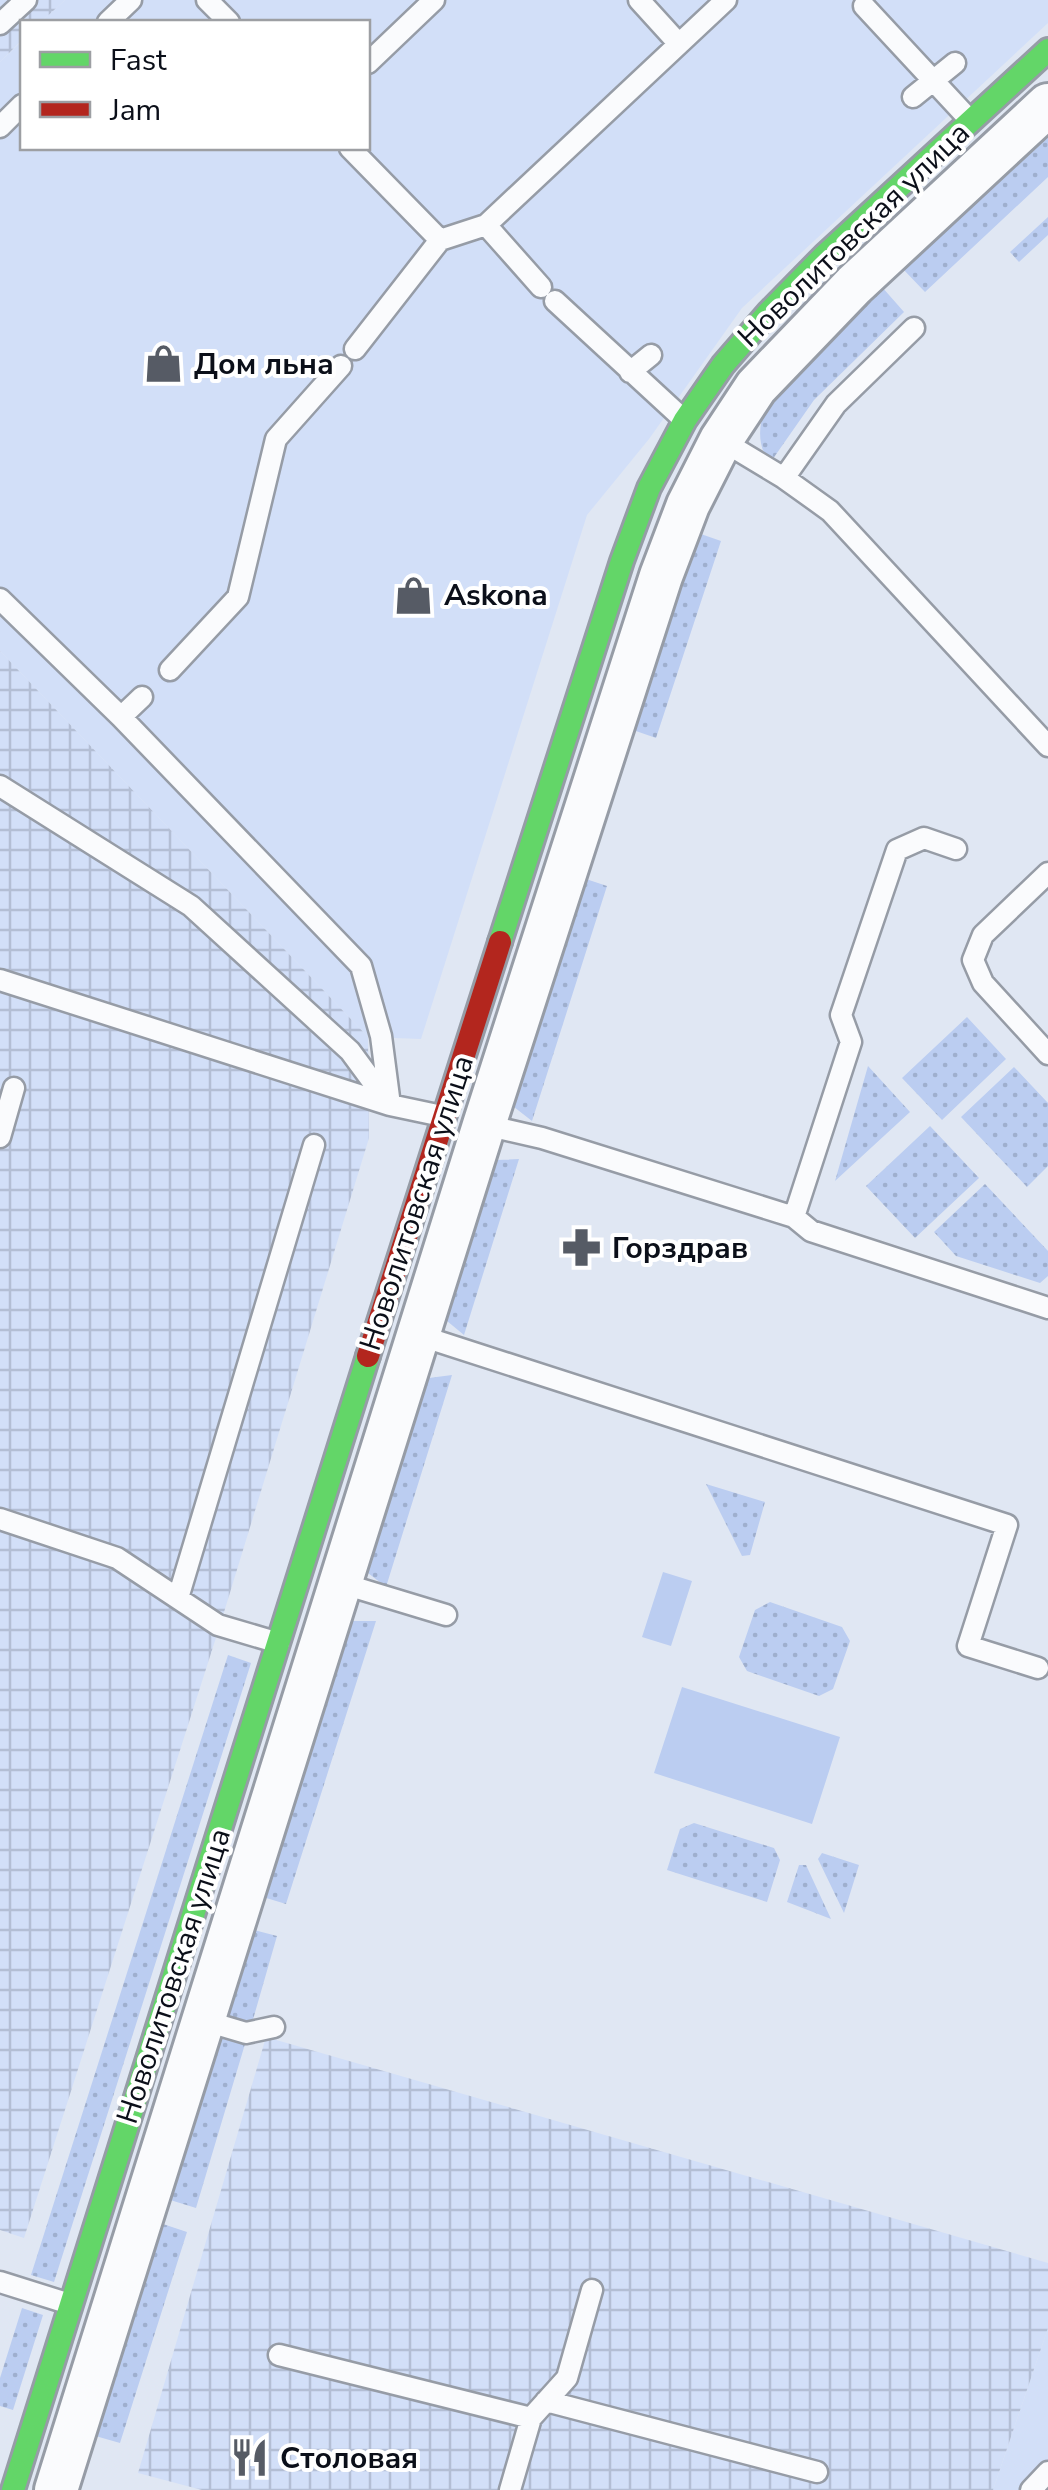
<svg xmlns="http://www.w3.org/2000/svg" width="1048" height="2490" viewBox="0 0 1048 2490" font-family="'Nunito Sans',sans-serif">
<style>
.built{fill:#d2dff8}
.industrial{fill:url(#industrial-grid)}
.grass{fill:url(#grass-dots)}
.pitch{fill:#bbcdf1}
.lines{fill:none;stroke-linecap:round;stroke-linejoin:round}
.lane-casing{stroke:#969ca6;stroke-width:25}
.street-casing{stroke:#969ca6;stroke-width:48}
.fast-casing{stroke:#969ca6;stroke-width:28}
.jam-casing{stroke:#969ca6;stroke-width:28}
.lane{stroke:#fafbfd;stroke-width:20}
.street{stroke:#fafbfd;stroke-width:42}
.fast{stroke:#63d668;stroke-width:22}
.jam{stroke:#b3261e;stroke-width:22}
.labels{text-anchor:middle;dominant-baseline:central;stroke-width:8;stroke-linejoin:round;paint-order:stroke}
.street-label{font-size:30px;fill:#0b0f19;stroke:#fff}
.poi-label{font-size:30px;font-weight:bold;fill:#0b0f19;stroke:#fff;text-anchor:start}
</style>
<defs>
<pattern id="industrial-grid" width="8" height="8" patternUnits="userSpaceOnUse" patternTransform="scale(2.5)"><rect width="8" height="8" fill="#d2dff8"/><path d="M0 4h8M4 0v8" fill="none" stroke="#b3bed4"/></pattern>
<pattern id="grass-dots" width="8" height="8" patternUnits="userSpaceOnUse" patternTransform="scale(2.5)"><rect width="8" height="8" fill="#bbcdf1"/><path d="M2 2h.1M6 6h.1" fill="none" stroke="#9fafce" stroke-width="1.8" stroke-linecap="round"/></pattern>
</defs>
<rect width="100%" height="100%" fill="#e0e7f3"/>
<path class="built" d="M65 0H1048V23L742 308 649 439 587 515 421 1039 368 1037 0 651V62L22 41V148H368V22H41Z
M1048 2328V2490H993Z"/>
<path class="industrial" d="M0 0H65L41 22H22V40L0 62Z
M0 651 368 1037 369 1138 221 1622 24 2238 0 2230Z
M266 2037 1048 2263V2328L993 2490H202L138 2473Z"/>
<path class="grass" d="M1048 134V177L925 292 902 268Z
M1048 217V235L1019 262 1010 252Z
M882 287 904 312 814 400 770 463C753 441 760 412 775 391Z
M698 533 721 541 656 738 633 730Z
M586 879 607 886 532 1121 514 1107Z
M967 1017 1006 1059 942 1120 902 1078Z
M868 1066 910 1112 835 1181Z
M1014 1067 1048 1103V1166L1027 1187 961 1117Z
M930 1126 979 1178 915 1238 866 1186Z
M519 1159 464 1335 447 1321 496 1160Z
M985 1184 1048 1251V1276L1040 1283 956 1256 934 1232Z
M452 1375 386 1587 368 1573 429 1378Z
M706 1484 765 1502 750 1555 742 1556Z
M770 1602 842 1627 850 1641 833 1689 819 1696 747 1671 739 1657 755 1610Z
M352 1621H376L286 1904 263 1897Z
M228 1655 251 1663 54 2282 31 2275Z
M694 1823 774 1848 780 1860 767 1902 667 1870 680 1829Z
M822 1853 859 1865 844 1913 818 1859Z
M799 1865H806L831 1919 787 1902Z
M254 1930 277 1936 252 2023 225 2015Z
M216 2036 245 2044 196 2208 167 2199Z
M160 2223 187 2232 120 2443 92 2435Z
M22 2308 43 2315 13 2410 0 2406V2378Z"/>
<path class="pitch" d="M663 1572 692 1581 671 1646 642 1637Z
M682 1687 840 1737 812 1824 654 1773Z"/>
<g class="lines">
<defs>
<path id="lane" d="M207 0 229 22
M639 0 679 44
M864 6 968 118
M108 22 131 0
M0 24 26 0
M368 63 434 0
M913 97 955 63
M0 127 22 105
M350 148 440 240 486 225 541 287
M486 225 726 0
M555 301 682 418
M355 349 440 240
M630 372 651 355
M716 437 784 478 830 511 1048 746
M784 478 836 404 914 328
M0 599 121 717 361 966 381 1036 390 1105
M170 670 238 597 276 439 341 366
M121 717 142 697
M0 786 191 906 350 1051 389 1104
M1048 873 983 935 973 960 983 983 1048 1054
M0 980 390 1105 442 1116
M481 1124 542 1138 794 1217 811 1231 1048 1308
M0 1137 14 1088
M794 1217 851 1042 841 1015 897 850 924 838 956 849
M415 1334 1007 1525 968 1646 1038 1668
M0 1519 117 1558 218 1625 279 1643
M337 1582 446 1615
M178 1598 314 1145
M199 2019 246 2033 274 2027
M0 2282 70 2304
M279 2355 531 2418
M546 2401 817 2472
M510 2490 531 2418 567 2378 592 2290
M1031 2490 1048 2472"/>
<path id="street" d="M56 2490 484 1125 661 576 688 505 721 440 756 387 854 285 1048 105"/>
<path id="fast" d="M500 942 622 561 649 488 685 420 723 365 769 312 825 255 1048 50
M13 2490 368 1356"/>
<path id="jam" d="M368 1356 500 942"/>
</defs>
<use href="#lane" class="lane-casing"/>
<use href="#street" class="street-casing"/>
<use href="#fast" class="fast-casing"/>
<use href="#jam" class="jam-casing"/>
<use href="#lane" class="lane"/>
<use href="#street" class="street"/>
<use href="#fast" class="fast"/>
<use href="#jam" class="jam"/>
</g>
<defs>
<symbol id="shop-bare" viewBox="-9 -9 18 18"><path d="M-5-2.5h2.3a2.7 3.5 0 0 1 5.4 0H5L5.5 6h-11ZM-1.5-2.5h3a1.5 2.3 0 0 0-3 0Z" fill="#565b65" stroke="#fff" stroke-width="2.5" paint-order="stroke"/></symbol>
<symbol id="pharmacy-bare" viewBox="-9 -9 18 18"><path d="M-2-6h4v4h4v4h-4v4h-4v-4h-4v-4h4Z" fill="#565b65" stroke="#fff" stroke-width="2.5" paint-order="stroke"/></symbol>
<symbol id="restaurant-bare" viewBox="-9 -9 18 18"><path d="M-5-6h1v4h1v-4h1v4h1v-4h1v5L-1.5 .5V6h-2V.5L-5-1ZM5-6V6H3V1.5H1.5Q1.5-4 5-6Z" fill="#565b65" stroke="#fff" stroke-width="2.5" paint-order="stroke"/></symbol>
</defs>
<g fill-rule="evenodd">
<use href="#shop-bare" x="136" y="336" width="55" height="55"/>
<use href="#shop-bare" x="386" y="568" width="55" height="55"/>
<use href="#pharmacy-bare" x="554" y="1220" width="55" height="55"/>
<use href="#restaurant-bare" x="222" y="2430" width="55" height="55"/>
</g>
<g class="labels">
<g class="street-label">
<text transform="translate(854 235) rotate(-44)">Новолитовская улица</text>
<text transform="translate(417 1203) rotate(-72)">Новолитовская улица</text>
<text transform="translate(174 1976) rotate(-72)">Новолитовская улица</text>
</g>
<g class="poi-label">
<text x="194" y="364">Дом льна</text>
<text x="444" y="595">Askona</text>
<text x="612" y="1248">Горздрав</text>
<text x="280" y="2458">Столовая</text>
</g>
</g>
<rect x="20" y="20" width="350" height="130" fill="#ffffff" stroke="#9d9fa3" stroke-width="2.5"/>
<rect x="40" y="52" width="50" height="15" fill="#63d668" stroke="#9d9fa3" stroke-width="2.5"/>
<text x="110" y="70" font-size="30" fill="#0b0f19">Fast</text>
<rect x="40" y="102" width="50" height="15" fill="#b3261e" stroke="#9d9fa3" stroke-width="2.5"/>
<text x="110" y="120" font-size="30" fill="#0b0f19">Jam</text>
</svg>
